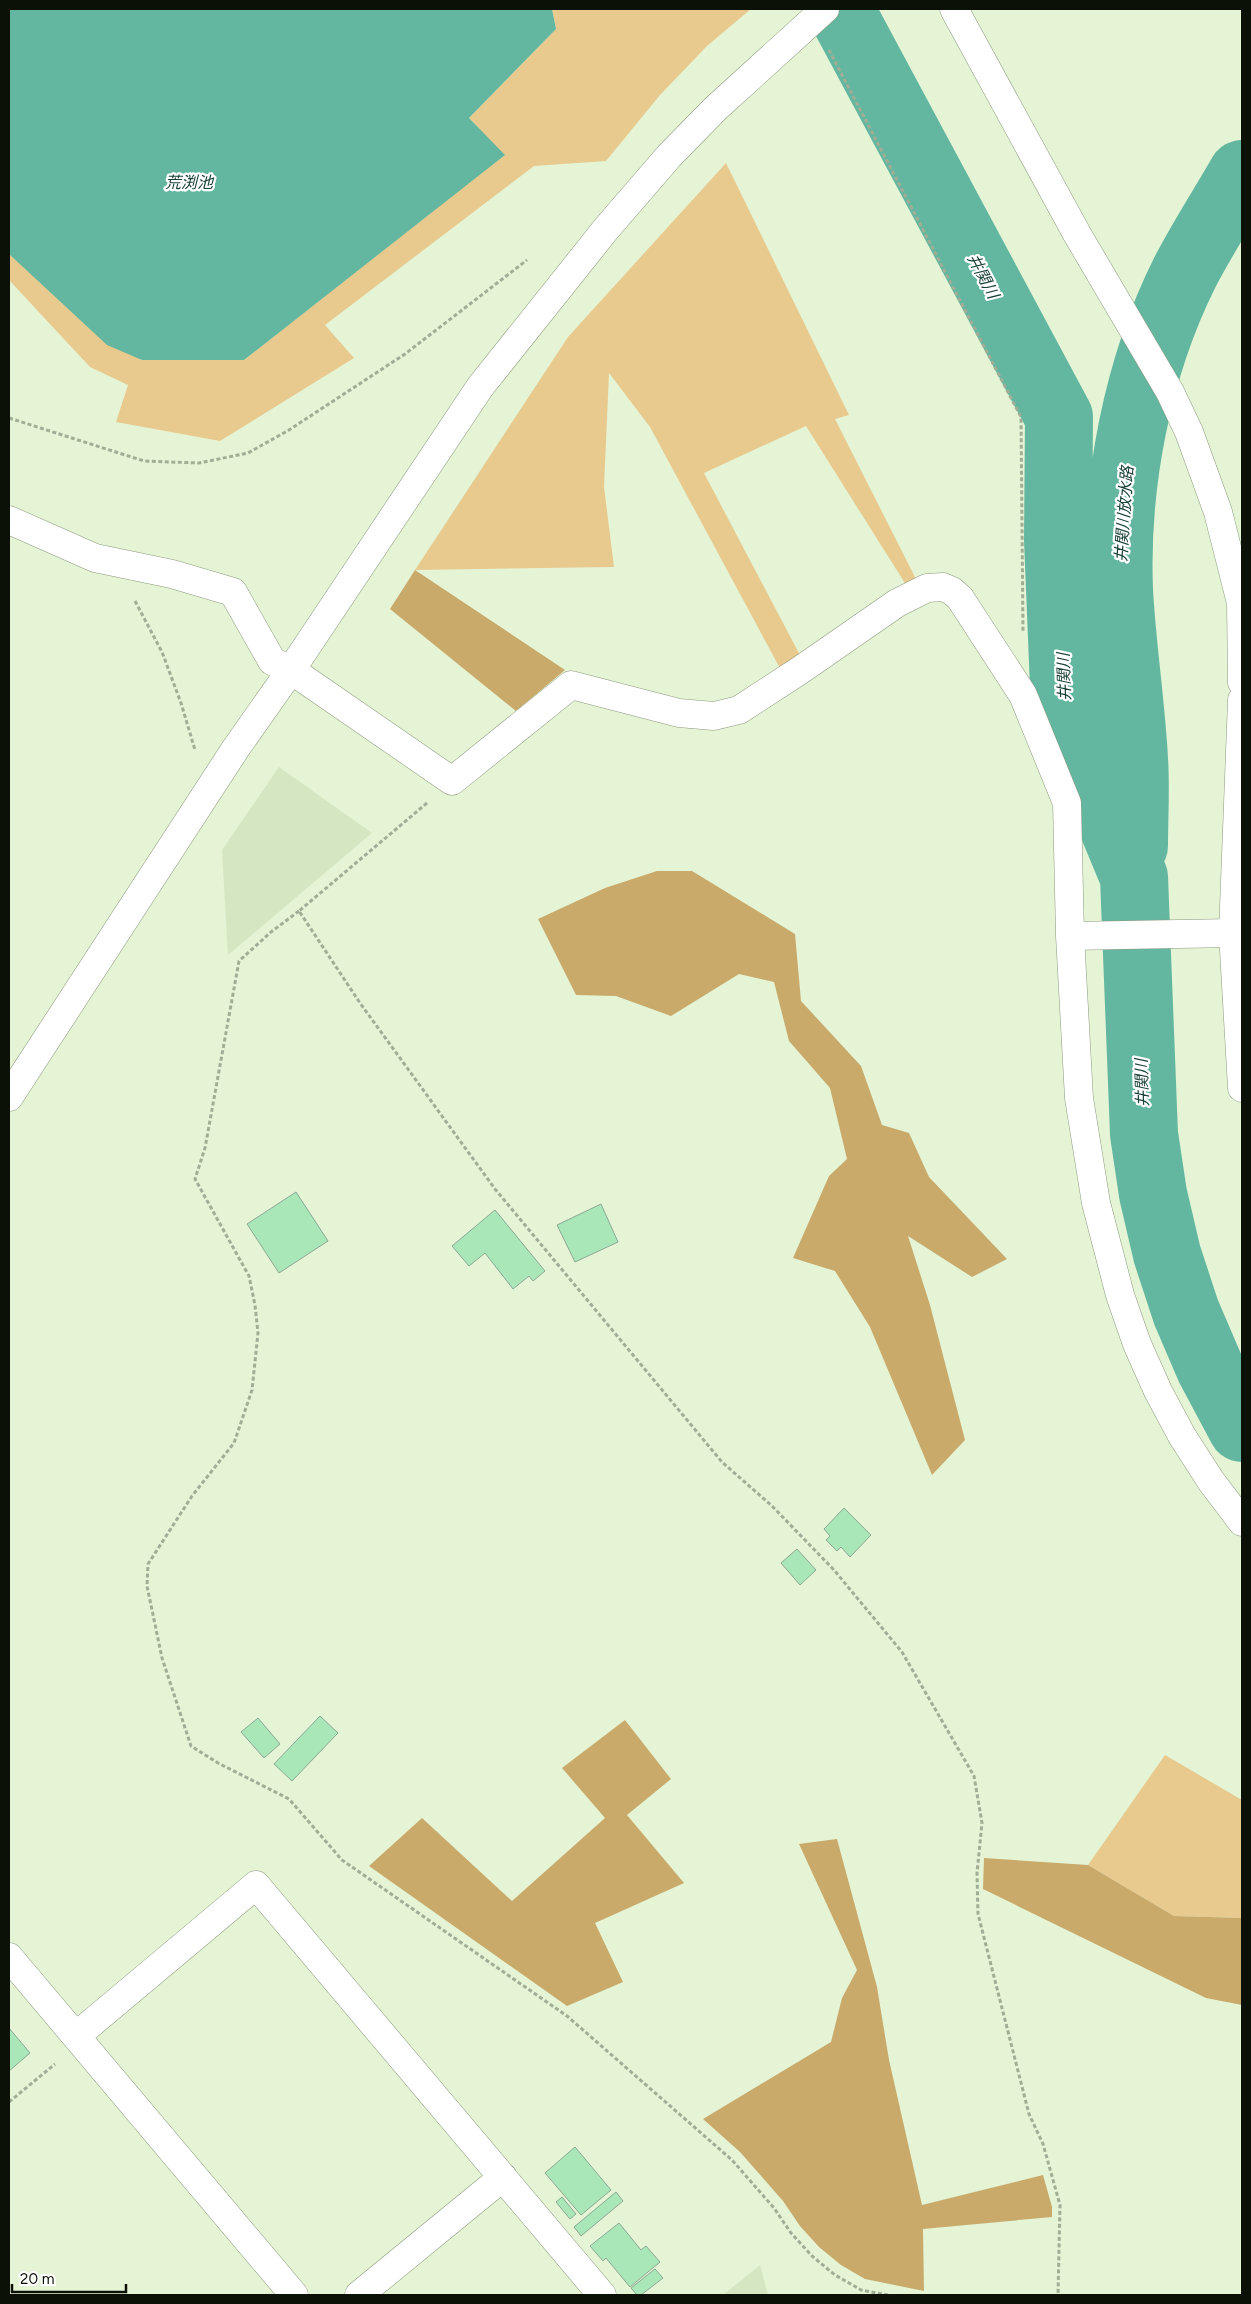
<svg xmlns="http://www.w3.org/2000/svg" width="1251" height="2304" viewBox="0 0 1251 2304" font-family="Figtree,'Noto Sans JP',sans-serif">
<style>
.built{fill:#d4e7c2}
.green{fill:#e8ca8f}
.forest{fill:#c9aa6b}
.water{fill:#63b7a1}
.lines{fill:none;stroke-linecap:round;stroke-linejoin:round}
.river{stroke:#63b7a1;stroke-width:68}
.building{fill:#a9e7b9;stroke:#8ca892}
.minor-casing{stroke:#8b997d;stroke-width:29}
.tertiary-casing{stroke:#8b997d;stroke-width:29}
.path{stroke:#a1ad95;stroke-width:3;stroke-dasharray:4 2.5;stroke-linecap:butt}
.minor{stroke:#fff;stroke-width:28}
.tertiary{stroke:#fff;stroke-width:28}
.labels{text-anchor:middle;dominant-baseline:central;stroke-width:4.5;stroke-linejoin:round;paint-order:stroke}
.water-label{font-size:16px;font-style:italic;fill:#194037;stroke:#fff}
</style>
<rect width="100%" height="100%" fill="#e4f4d5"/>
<path class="built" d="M279 767 372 833 228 955 222 850Z
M760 2265 768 2295H723Z"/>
<path class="green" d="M552 9H751L707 46 660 95 606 161 534 166 325 325 354 358 220 441 116 422 128 385 90 367 9 280V254L141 360H244L504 155 469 118 556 29Z
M726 163 849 415 835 419 918 583 908 588 806 426 704 473 802 659 782 672 650 427 609 373 604 487 614 567 415 570 568 337Z
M1165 1755 1242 1800V1918L1174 1916 1088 1865Z"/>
<path class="forest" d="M415 570 565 670 516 711 390 609Z
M657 871H692L795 934 801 1001 861 1066 882 1125 909 1133 929 1177 1007 1259 972 1277 908 1236 930 1305 965 1440 932 1475 870 1327 835 1271 793 1258 829 1176 847 1159 830 1088 789 1041 774 982 739 974 671 1016 616 996 576 995 538 919 605 888Z
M625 1720 671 1779 627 1815 684 1883 595 1923 623 1982 567 2006 369 1866 422 1818 512 1901 605 1818 562 1768Z
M837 1839 877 1987 889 2060 922 2205 1043 2175 1052 2207V2217L923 2229 924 2291 865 2279 841 2265 819 2247 800 2226 783 2201 740 2152 703 2119 831 2042 842 1998 857 1970 799 1844Z
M984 1858 1088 1865 1174 1916 1242 1918V2005L1206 1998 983 1889Z"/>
<path class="water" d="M9 9H552L556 29 469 118 505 155 244 360H142L107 345 9 254Z"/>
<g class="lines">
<path class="river" d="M840 9 1059 417 1058 540 1065 711 1134 877 1144 1134 1153 1194 1167 1254 1186 1312 1210 1368 1242 1428
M1134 846C1134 817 1136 788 1134 759 1131 703 1122 647 1119 590 1115 484 1137 368 1185 272 1202 239 1223 207 1242 174"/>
</g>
<path class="building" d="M296 1192 328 1241 279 1273 247 1224Z
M601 1204 618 1242 575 1262 557 1225Z
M495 1210 545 1271 533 1281 529 1276 513 1289 485 1253 469 1266 452 1246Z
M844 1508 871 1535 850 1557 841 1547 837 1551 826 1540 830 1536 824 1529Z
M797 1549 816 1570 800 1585 781 1563Z
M320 1716 338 1733 292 1781 274 1764Z
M258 1718 280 1744 264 1758 241 1732Z
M9 2028 30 2053 9 2071Z
M575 2147 611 2190 581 2215 545 2173Z
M616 2192 623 2201 581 2236 574 2227Z
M562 2197 576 2214 570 2219 556 2202Z
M619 2223 641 2250 646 2246 660 2262 630 2287 606 2258 603 2261 590 2246Z
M655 2269 663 2278 641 2295H637L631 2288Z"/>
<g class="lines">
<defs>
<path id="minor" d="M9 520 95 558 172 574 233 592 272 661 291 670 452 781 571 685 679 713 714 716 739 710 799 671 897 603 927 588 943 587 952 591 960 598 1023 695 1067 803 1070 936 1079 1098 1096 1203 1120 1295 1137 1344 1158 1391 1182 1436 1211 1481 1242 1522
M1070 936 1233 933
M9 1957 294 2295
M76 2036 256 1885 602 2295
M359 2295 503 2177"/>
<path id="tertiary" d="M954 9 1077 234 1170 392 1189 432 1218 512 1241 603 1242 682
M1242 700 1233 933 1242 1088
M9 1097 236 748 291 670 480 387 606 229 669 156 715 109 825 9"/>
</defs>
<use href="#minor" class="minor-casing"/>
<use href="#tertiary" class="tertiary-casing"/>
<path class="path" d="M829 50 1021 417 1023 631
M9 418 144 461 199 463 248 453 289 430 405 354 527 260
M135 601 162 652 181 703 195 750
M427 803 299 911 360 1003 495 1189 722 1462 772 1506 834 1570 902 1652 974 1776 982 1823 977 1873 978 1914 1029 2114 1043 2144 1060 2205 1058 2295
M299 911 271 932 239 961 205 1148 195 1179 249 1276 255 1305 258 1333 252 1390 234 1443 192 1496 148 1564 147 1586 162 1658 191 1746 218 1763 289 1799 342 1860 567 2016 732 2160 774 2208 791 2233 812 2256 835 2275 861 2290 888 2295
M9 2102 55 2064"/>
<use href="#minor" class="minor"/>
<use href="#tertiary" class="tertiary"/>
</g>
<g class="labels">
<g class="water-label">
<text x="189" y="182">荒渕池</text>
<text transform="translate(983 276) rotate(62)">井関川</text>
<text transform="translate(1124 514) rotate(-86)">井関川放水路</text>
<text transform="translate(1064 677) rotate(-92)">井関川</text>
<text transform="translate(1142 1083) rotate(-92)">井関川</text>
</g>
</g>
<rect width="1251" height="2304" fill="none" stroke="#0c1107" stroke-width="20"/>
<path d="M12 2284v8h114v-8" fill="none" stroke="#0c1107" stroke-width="2.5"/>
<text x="20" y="2284" font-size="15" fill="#0c1107" stroke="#ffffff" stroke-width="4" paint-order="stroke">20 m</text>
</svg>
